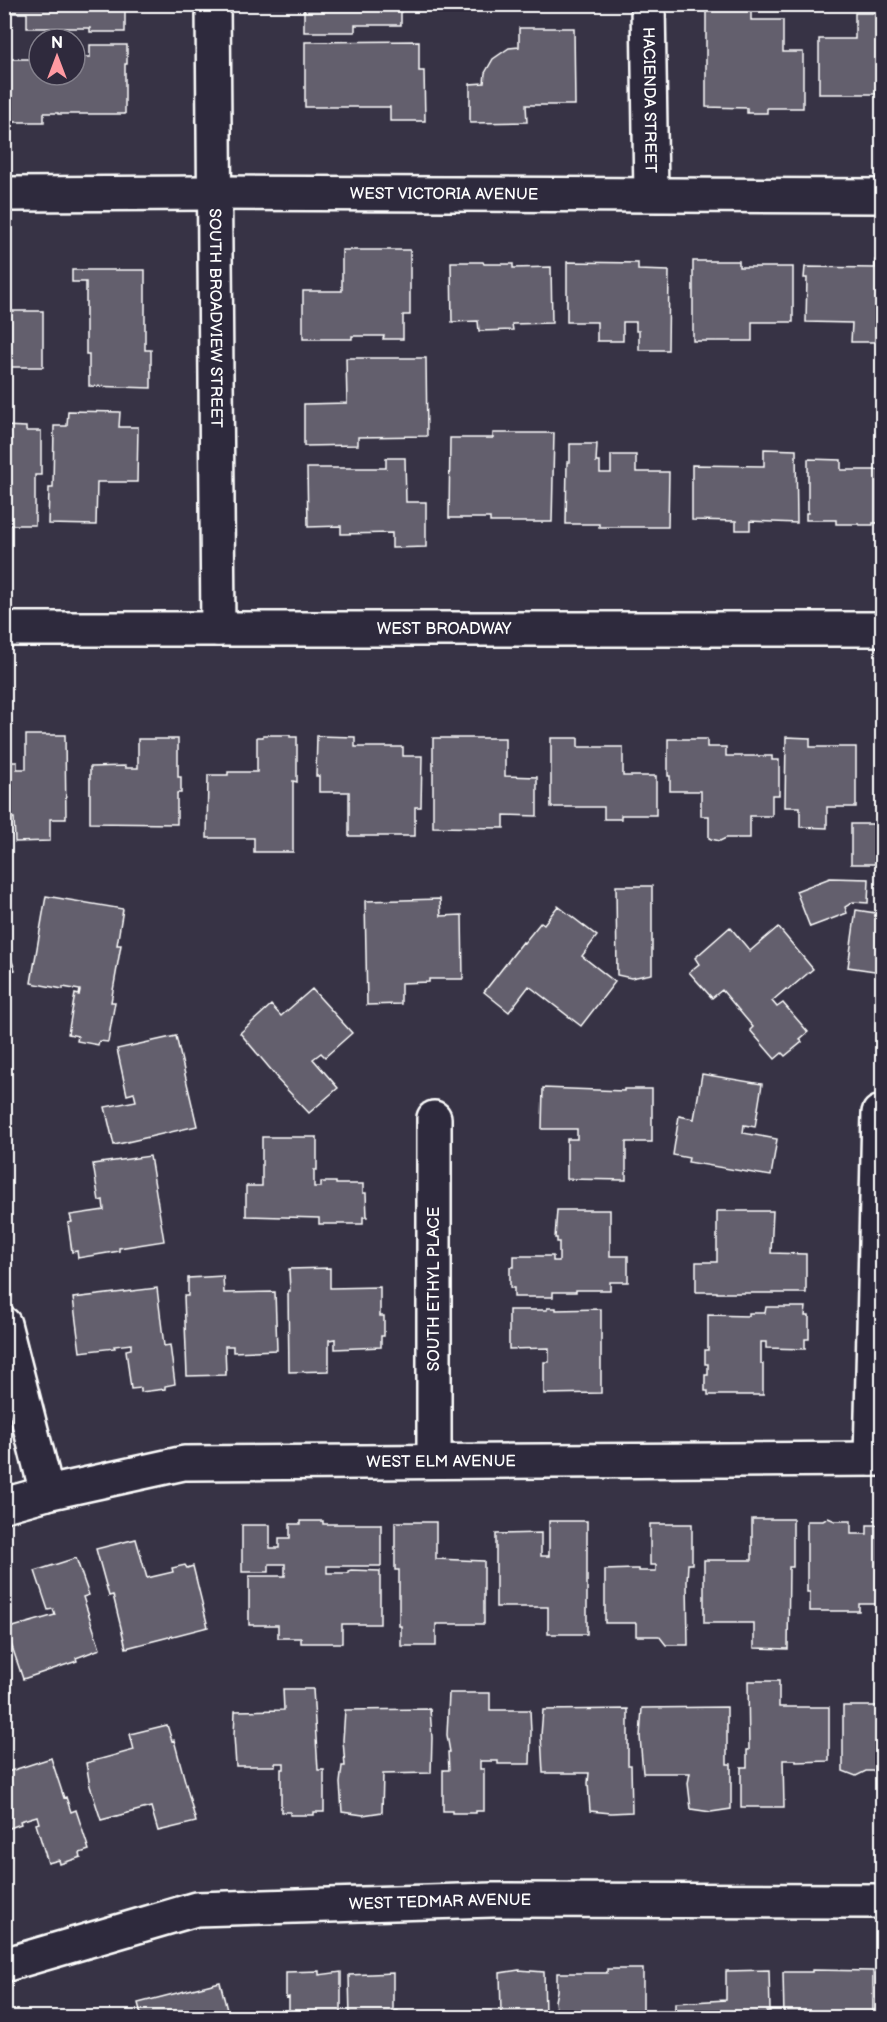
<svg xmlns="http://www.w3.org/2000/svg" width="887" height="2022" viewBox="0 0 887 2022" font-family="'Balsamiq Sans',sans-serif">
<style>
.building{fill:#635f6d;stroke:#fff;stroke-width:1.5}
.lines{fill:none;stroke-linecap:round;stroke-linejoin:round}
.street-casing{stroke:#fff;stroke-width:38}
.secondary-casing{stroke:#fff;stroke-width:38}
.street{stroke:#2f2a3d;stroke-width:33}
.secondary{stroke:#2f2a3d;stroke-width:33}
.labels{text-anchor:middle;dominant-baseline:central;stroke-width:6;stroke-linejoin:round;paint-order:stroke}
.street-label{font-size:16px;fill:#fff;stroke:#2f2a3d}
</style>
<rect width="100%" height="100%" fill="#373345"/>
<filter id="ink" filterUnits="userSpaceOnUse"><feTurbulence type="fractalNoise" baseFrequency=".0167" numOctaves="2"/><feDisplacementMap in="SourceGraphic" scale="12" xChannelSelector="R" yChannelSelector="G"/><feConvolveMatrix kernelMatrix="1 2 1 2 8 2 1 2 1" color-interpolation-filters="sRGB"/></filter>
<g filter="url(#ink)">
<path class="building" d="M10 4H125V32H90V28H27V13H10Z
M304 4H417V10H401V25H355V32H304Z
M518 4H573V7H518Z
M706 4H751V20H783V52H803V108H767V113H747V108L706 107Z
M855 13H879V24H882V97V94H819V39H855Z
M519 28H574L575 105H526L527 122 470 123V84L484 83 485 73 493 59 509 48 519 47Z
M419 41V71H424L425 121H390V107H305V42Z
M90 45H127V64H125V114H58V113H44V122H7L8 59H39V75H75V57H90Z
M342 250H410V315H403V339H383L384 336H352V339H303V291H342Z
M875 260H882V342H851L852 323 806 322 807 278H804L805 267 875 268Z
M693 261H739V267H793V322H752V341H693Z
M451 262H483L484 264H513V268L551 267 552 323 512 324 513 330 479 331 478 321 452 322Z
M567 262 638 263V270L669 271 668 350H639V331H636V322H623V341H597V322H567Z
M72 270H145V350H151V388L89 386V354H86V282H72Z
M4 311H43V367H7V381H4Z
M346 358H426L427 436 358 437V445L304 446V404L347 403Z
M68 411 120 412 119 427H138L137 482H97L96 525 48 524 49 488H53L54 426H67Z
M4 426 26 427V431H41V475H35V525H4Z
M493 433H554L552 522H490V518H449L450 438H493Z
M570 444H597L596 462H600V473H611V455H636V472H669L668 527H599V524H566L567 462H570Z
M764 449 796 450 797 523 750 521V530H736V521L692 520V465L764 466Z
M386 458H405L406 502H426V547L392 548V533L341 534V526L308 527 307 468H386Z
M808 459 841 460V470H882V523H873V525H859V524H836V520H806V513H808Z
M26 735H65L66 819H50V841L15 842 14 818H4V762H17V769H26Z
M263 735H290V737H297V782L293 781V852H254V838H207L208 775H228V772H257V737H263Z
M317 736 355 737V747H403V756H422L421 807H415V836H349V792H319V776H316Z
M786 737 810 738V747H856V807H827V828L800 827V807H785Z
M433 738H505V776L537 777V816L504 815V828L433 827Z
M551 738H578V747H623V776H656V815H621V819H604V807H551Z
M138 739H178V777H181V793H177V824L90 823V767L125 766V768H138Z
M668 739H707V747H726V756H772V760H779V795H772V816H750V838H726L720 841 711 839 709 838V816H701V791H670V776H668Z
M851 824H882V864H851Z
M830 878 869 879 868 903 853 902 845 907 847 913 810 927 796 891Z
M616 886H652V974L631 978 617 975Z
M46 896 123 909 117 945H121L111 1002H115L108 1042 99 1041 98 1045 77 1041 78 1036 68 1034 75 994 79 995 80 990 63 987V989L31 983Z
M440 899 441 916 462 915 463 979H429V982L401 983V1004L367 1005 365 901Z
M558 906 597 936 582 956 615 982 581 1026 529 986 509 1012 484 992 523 942 524 943 541 922 544 924Z
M856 910 882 914V967H881V972L848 967Z
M730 927 750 951 778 927 813 969 788 990 786 989 772 1001 777 1007 783 1003 808 1032 800 1039 802 1042 785 1056 782 1053 775 1059 750 1030 753 1027 722 990 712 998 689 972 699 964 695 958Z
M4 938 15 970 4 973Z
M312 989 352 1033 325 1057 321 1053 313 1059 338 1088 309 1113 277 1079 278 1078 240 1033 271 1005 281 1016Z
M176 1036 197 1126 114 1145 105 1107 136 1101 134 1093 127 1095 117 1049Z
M702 1074 762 1084 755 1127 744 1125 743 1133 777 1139 771 1176 688 1162 689 1158 673 1155 679 1116 694 1119Z
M543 1088 624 1091V1089H652V1142H626V1180L567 1179V1139H577V1129H542Z
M262 1137H317V1170H314V1187H321V1182H336V1184H363V1193H366L367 1217H363V1224H319V1218L246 1216V1186H262Z
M150 1156 164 1241 119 1248V1251L78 1258 77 1251 72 1252 68 1223 72 1222 70 1215 104 1210 103 1200 99 1201 93 1164Z
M557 1210H610V1256H628V1282H610V1290H576V1292H553V1297H514V1288H510V1267H514V1256H553V1261H559V1242H557V1238H555Z
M717 1211H773L771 1253 806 1254V1293H717V1292H696V1262H717Z
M330 1268V1288L380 1287V1316H384V1336H381V1347L335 1349V1339L329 1340V1371L289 1372 288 1291H290L289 1269Z
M223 1276 224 1293 275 1292 277 1350 233 1352V1346H225L226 1375 187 1376 184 1296H188V1278Z
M157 1288 164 1346 170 1345 175 1384 165 1386V1389L141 1392V1388L131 1389 126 1350 131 1349V1344L114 1346 115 1348 80 1352 73 1298Z
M766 1307H806L805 1316H809V1339H805V1349L766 1348V1342H761V1364H763V1395H708V1391H705V1375H708V1364H705V1350H708V1315L749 1316V1313H765Z
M547 1308H556V1310L601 1309V1393L544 1394V1362H549V1348L509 1349V1310H547Z
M828 1518 835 1521H851V1534H867V1525H879L882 1523V1604H859V1611H810V1592H807V1521H823Z
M752 1519H793V1567H789L788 1649 754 1648V1623H704V1560H752Z
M301 1521H323V1524H381V1566H327V1573H348V1571L351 1570 380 1571V1624H342V1643H301V1638H278V1625H249V1576H285V1564H269V1572H242V1525H270V1548H279V1538H290V1524H301Z
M549 1521H587V1634H548V1607H496V1534L541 1533V1556H549Z
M395 1522H436V1559L484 1561V1624H436V1646H401V1626H399V1570H395Z
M650 1524H692V1564H688L687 1581 688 1645H666L659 1636H636V1623H605V1570L634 1569H639V1571H656V1565H650Z
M136 1539 147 1578 173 1572 172 1568 185 1565 187 1568 193 1566 208 1627 126 1648 113 1595 109 1596 96 1549Z
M76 1558 89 1595 83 1597 100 1649 76 1658 77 1661 23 1679 6 1629 55 1615 53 1609 48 1610 35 1571Z
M4 1661 11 1681 4 1684Z
M748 1681H779V1707H829V1761L796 1762V1760H783L784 1807H741V1767H747V1750H749Z
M283 1689H313L318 1770H324V1812H314V1815H290V1812H281V1769H284V1763H275V1766H236L234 1736 235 1711 284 1710Z
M449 1693H490V1710H530L531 1732 530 1764H498V1761H480V1769H484V1811H476V1813H452V1811H443V1770H449L448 1752H450L447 1735Z
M843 1706H882V1771H866L856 1776 843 1771Z
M727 1707V1764H731V1809L711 1812 691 1809 688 1783 690 1773H643L640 1737 642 1708Z
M430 1709 432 1738 431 1773 383 1774 382 1812 363 1815 342 1812 340 1783 342 1766H345L343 1740 345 1710Z
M628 1709V1765H631L632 1812 611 1813 590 1811 588 1783 589 1773H543L541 1735 543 1710Z
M167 1725 172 1741 174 1740 196 1822 158 1831 151 1807 101 1820 90 1786 86 1763 134 1750 130 1734Z
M51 1758 64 1798 66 1797 71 1812 76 1810 89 1850 80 1853 81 1857 60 1864 59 1860 48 1863 36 1824 39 1823 37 1816 20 1821 21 1824 4 1830V1773Z
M607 1969H643V2018H557L555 2001 557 1991V1973H607Z
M519 1970 544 1972 545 2015H539V2018H453V2013H501L500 1973Z
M769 1970 770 2011H767V2018H675V2003L726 2000V1971Z
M812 1970 873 1971V2018H784L783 1972H812Z
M319 1971V1975L341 1972V2018H289V1997L286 1998V1972Z
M393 1973V2011H398V2015L441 2014V2018H350L349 1975Z
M220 1982 229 2018H142L138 2003Z"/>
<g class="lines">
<defs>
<g id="street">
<path id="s1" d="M213 4 218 629"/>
<path id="s2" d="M648 4 651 194"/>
<path id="s3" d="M4 194 215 193 882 196"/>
<path d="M434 1118V1461"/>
<path d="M4 1324 47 1493"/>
<path d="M871 1459 879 1113"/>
<path id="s4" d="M4 1505 47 1493 184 1463 882 1459"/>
<path id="s5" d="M4 1965 196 1909 493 1900 882 1901"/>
</g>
<g id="secondary">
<path id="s6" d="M4 629H882"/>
</g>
</defs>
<use href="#street" class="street-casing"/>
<use href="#secondary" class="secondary-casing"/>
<use href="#street" class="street"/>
<use href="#secondary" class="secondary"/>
</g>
</g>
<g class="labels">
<g class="street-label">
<text stroke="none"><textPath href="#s2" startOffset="96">HACIENDA STREET</textPath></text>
<text stroke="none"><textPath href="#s3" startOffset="440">WEST VICTORIA AVENUE</textPath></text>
<text stroke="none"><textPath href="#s1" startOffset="314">SOUTH BROADVIEW STREET</textPath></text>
<text stroke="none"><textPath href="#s6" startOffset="440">WEST BROADWAY</textPath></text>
<text transform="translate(434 1289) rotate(-90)">SOUTH ETHYL PLACE</text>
<text stroke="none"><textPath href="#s4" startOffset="442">WEST ELM AVENUE</textPath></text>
<text stroke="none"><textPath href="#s5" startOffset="444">WEST TEDMAR AVENUE</textPath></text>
</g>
</g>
<rect width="887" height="2022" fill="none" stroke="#2f2a3d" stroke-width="24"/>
<rect x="12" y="12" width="863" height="1998" fill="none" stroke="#fff" stroke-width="2" filter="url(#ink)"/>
<g transform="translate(57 57)"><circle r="28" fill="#2f2a3d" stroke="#827f8b" stroke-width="1.5"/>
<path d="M0-4.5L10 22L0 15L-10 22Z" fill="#ff9aa2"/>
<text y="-9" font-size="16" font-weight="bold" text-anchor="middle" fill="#ffffff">N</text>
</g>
</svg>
